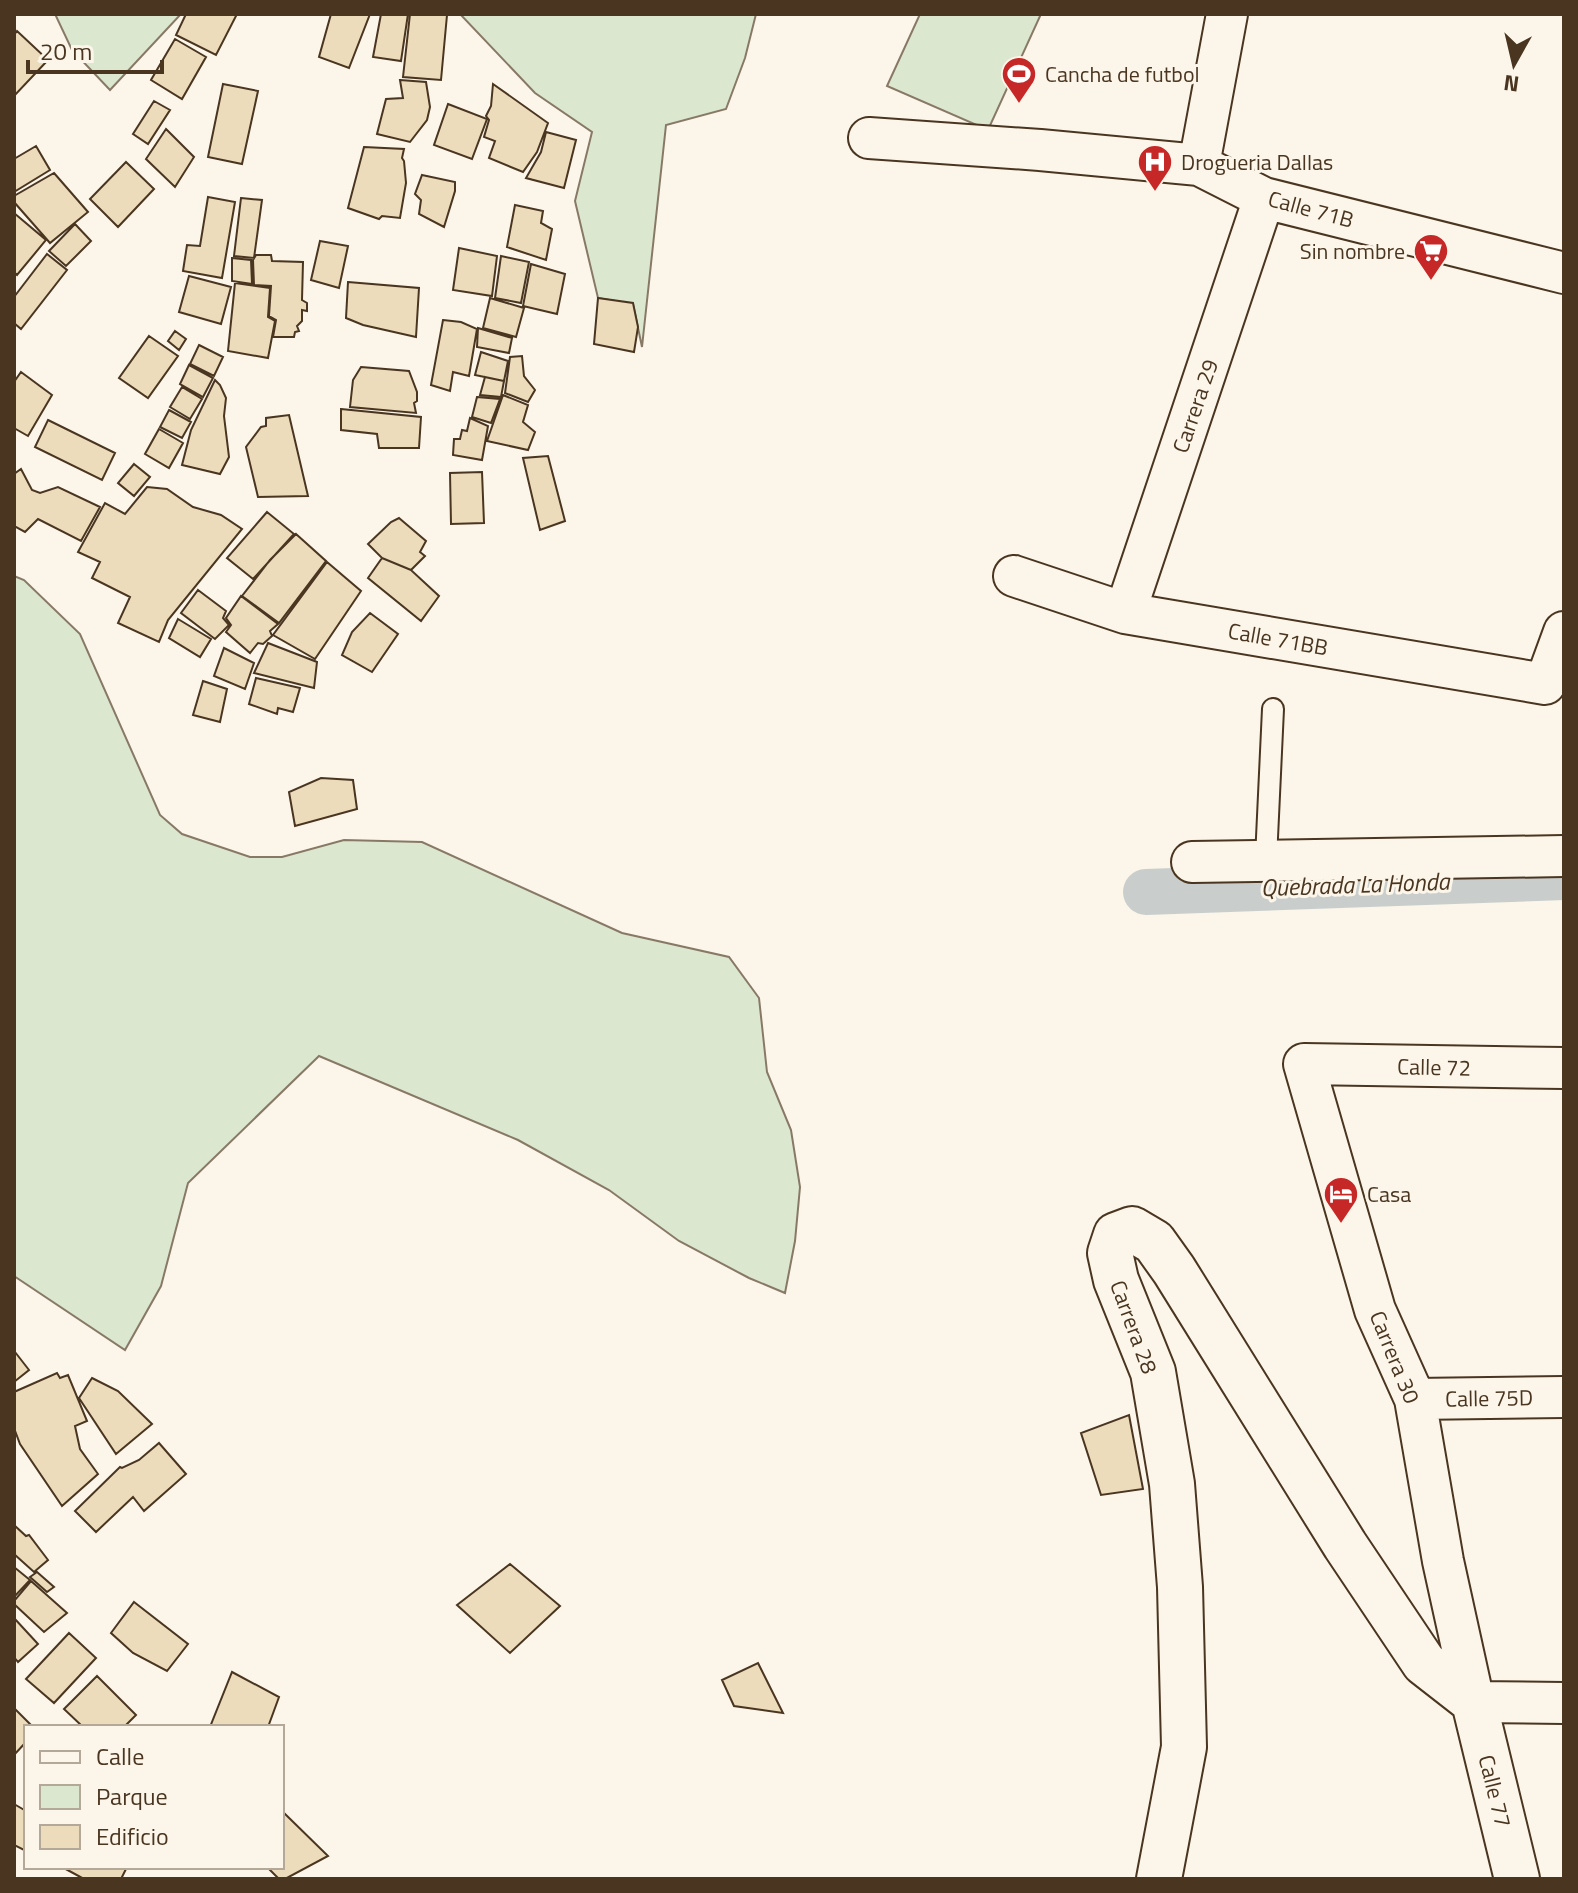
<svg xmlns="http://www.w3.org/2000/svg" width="1578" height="1893" viewBox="0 0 1578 1893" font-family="'Titillium Web',sans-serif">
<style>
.green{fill:#dce7d0;stroke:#887966;stroke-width:2}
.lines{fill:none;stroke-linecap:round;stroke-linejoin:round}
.canal{stroke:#c9cecd;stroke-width:46}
.building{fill:#ecdcbc;stroke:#4a3520;stroke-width:2}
.lane-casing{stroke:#4a3520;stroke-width:24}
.street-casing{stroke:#4a3520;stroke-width:44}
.secondary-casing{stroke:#4a3520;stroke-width:48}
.lane{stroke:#fbf6e9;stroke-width:20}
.street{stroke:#fbf6e9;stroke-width:40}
.secondary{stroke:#fbf6e9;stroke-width:44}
.labels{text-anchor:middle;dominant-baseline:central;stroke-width:6;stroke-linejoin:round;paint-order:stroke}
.poi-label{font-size:22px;fill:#4a3520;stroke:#fbf6e9;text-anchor:start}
.street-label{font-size:22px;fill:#4a3520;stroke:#fbf6e9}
.water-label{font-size:24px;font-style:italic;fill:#4a3520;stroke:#fbf6e9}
</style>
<rect width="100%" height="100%" fill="#fbf6e9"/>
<path class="green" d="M55 14H181L110 90 72 50Z
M460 14H756L745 58 726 109 666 125 642 347 633 304 598 298 575 201 592 132 535 93Z
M920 14H1041L988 130 887 86Z
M14 576 24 580 80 634 160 815 182 834 250 857H282L344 840 422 842 622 933 729 957 759 998 767 1072 791 1130 800 1187 795 1241 785 1293 749 1278 679 1241 609 1190 518 1140 319 1056 188 1183 161 1286 125 1350 14 1276Z"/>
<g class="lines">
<path class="canal" d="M1146 892 1564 877"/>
</g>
<path class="building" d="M186 14H237L216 55 176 35Z
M331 14H370L349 68 319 57Z
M381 14H408L401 61 373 57Z
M410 14 447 15 441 80 403 77Z
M17 31 48 60 14 96V35Z
M175 39 206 57 182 99 151 80Z
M400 80 426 82 430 107 427 120 410 142 377 134 386 99 403 98Z
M223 84 258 91 242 164 208 157Z
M493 84 548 123 537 152 523 172 489 158 495 141 484 137 489 120 486 116 491 106Z
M154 101 170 110 148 144 133 134Z
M448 104 487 119 472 159 434 145Z
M166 129 194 157 175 187 146 159Z
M546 132 576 140 564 188 526 178 541 152Z
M36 146 50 170 14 192V159Z
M364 147 404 149 402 158 404 161 406 183 400 218 382 216 379 219 348 208Z
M126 162 154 189 118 227 90 199Z
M54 173 88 212 50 243 14 202V196Z
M422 175 455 182V191L444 227 419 214 421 200 415 194Z
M208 197 235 202 222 278 183 271 187 245 200 246Z
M241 198 262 200 254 258 234 256Z
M515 205 543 211 541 223 552 229 546 260 507 247Z
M14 213 46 240 17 275 14 272Z
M75 224 91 241 66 266 49 251Z
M320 241 348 246 339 288 311 280Z
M459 248 497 256 492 296 453 290Z
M47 254 67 270 21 329 14 323V297Z
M256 255H271L272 261 303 262 302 300 307 303V311L302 310V321L297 326 299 331 295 332 294 337H273L276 320 269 316 271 286 254 285 253 260Z
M501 256 529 262 521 303 495 298Z
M232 258 251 260 252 284 232 281Z
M531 264 565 274 557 314 523 306Z
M189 276 231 287 221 324 179 312Z
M348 282 419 288 416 337 363 325 346 318Z
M235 283 270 288 268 317 275 321 268 358 228 351Z
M490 298 524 308 516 337 483 328Z
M598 298 633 303 638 327 634 352 594 344Z
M443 320 461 322 477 329 469 376 453 372 450 391 431 385Z
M478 328 512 338 509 353 477 347Z
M175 331 186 339 179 350 168 341Z
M149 336 178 356 148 398 119 378Z
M199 345 223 357 214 376 190 364Z
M481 352 508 361 504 381 475 375Z
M522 356 524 376 535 390 528 402 505 393 510 357Z
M189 365 213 378 203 397 180 384Z
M361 367 409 371 417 392V401L414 403 416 413 350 407 353 380Z
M21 372 52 395 28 436 14 428V382Z
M485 377 504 381 501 397 480 395Z
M215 380 220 385 226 398 224 416 229 457 220 474 182 465 191 430Z
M182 387 202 399 190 419 170 407Z
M503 395 528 405 523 422 535 432 528 450 487 441Z
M477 397 500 399 491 423 472 417Z
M341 409 421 417 419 448H379L377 434 341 430Z
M169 410 191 422 182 438 160 427Z
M289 415 308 496 258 497 246 447 261 427 266 426V418Z
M470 418 488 426 482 460 453 455 454 439H460L462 430 467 431Z
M48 420 115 453 102 480 35 447Z
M159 429 183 443 169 468 145 454Z
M548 456 565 521 540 530 523 458Z
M134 464 150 477 134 496 118 483Z
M21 469 32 490 40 493 58 487 100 507 81 541 38 519 25 532 14 526V474Z
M482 472 484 523 451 524 450 473Z
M147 487 167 489 193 507 221 515 242 529 168 620 159 642 118 623 130 597 92 578 100 562 78 552 105 503 125 514Z
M267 512 294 534 253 579 227 558Z
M399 518 426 541 420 552 425 556 411 570 382 558 368 544 391 522Z
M296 534 326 561 279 623 242 596 270 560Z
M382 558 411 570 439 596 421 621 368 578Z
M327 562 361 591 315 659 273 635Z
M198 590 226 611 223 618 229 625 215 639 181 613Z
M241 596 278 624 270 631 272 636 263 644 258 643 250 653 226 632 231 625 226 618Z
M370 613 398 634 372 672 342 655 352 632Z
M178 619 211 639 200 657 169 638Z
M268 643 317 662 314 688 254 673Z
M224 648 254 663 245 689 214 676Z
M256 678 300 688 293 712 278 708 277 714 249 704Z
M203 681 227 689 220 722 193 715Z
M321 778 353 780 357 809 295 826 289 792Z
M15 1352 29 1370 14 1382V1353Z
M57 1373 60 1378 68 1375 87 1421 75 1426 80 1449 98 1474 62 1506 20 1444 14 1428V1392Z
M92 1378 118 1391 152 1424 116 1454 79 1398Z
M1129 1415 1143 1489 1101 1495 1081 1433Z
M159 1443 186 1474 144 1511 133 1497 96 1532 75 1511 120 1467 122 1468 139 1460Z
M14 1525 26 1536 29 1535 48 1560 34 1572 14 1554Z
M510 1564 560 1606 510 1653 457 1605Z
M14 1567 30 1580 14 1597Z
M37 1572 54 1587 47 1592 30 1577Z
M31 1581 67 1613 44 1632 14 1604V1601Z
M134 1602 188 1644 167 1671 133 1653 111 1633Z
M14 1618 38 1644 18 1662 14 1657Z
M69 1633 96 1658 54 1703 26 1679Z
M758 1663 783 1713 734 1706 722 1680Z
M232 1672 279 1697 268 1727H210Z
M97 1676 136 1715 124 1727H83L64 1709Z
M14 1708 33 1727H26V1742L14 1755Z
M14 1804 26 1811 24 1850 14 1845Z
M282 1811 328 1856 285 1879H279L267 1867H282Z
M62 1867H127L121 1879H84Z"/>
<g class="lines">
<defs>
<path id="lane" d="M1266 859 1273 709"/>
<path id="street" d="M869 138 1040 150 1199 165 1264 198 1564 273
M1199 165 1227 14
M1014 576 1125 613 1545 684 1564 632
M1125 613 1264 198
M1192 862 1564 856
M1564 1068 1304 1064 1375 1310 1415 1399 1443 1561 1474 1702 1564 1703
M1415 1399 1564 1397"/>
<path id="secondary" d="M1159 1879 1184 1747 1180 1587 1172 1484 1153 1372 1116 1280 1110 1253 1116 1235 1132 1229 1154 1242 1174 1270 1345 1545 1424 1663 1474 1702 1517 1879"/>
</defs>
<use href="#lane" class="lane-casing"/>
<use href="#street" class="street-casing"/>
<use href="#secondary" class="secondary-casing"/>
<use href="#lane" class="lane"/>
<use href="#street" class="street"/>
<use href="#secondary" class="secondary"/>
</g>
<defs>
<symbol id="stadium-pin" viewBox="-11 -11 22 30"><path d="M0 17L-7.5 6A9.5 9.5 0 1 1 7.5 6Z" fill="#c62828" stroke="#fbf6e9"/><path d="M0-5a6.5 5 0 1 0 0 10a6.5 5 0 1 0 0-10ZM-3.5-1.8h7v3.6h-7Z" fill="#fff"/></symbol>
<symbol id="hospital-pin" viewBox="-11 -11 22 30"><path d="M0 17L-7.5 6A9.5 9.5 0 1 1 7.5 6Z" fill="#c62828" stroke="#fbf6e9"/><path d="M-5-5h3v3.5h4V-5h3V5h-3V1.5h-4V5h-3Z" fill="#fff"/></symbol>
<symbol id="supermarket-pin" viewBox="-11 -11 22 30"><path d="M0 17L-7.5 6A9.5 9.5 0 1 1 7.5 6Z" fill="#c62828" stroke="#fbf6e9"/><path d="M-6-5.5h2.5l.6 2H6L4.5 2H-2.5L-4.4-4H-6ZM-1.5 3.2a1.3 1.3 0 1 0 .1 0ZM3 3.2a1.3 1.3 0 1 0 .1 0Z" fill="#fff"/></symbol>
<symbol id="hotel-pin" viewBox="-11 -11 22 30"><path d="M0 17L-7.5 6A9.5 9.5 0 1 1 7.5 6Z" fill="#c62828" stroke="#fbf6e9"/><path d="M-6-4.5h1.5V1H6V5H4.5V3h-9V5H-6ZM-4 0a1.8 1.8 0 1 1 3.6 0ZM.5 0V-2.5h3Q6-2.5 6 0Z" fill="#fff"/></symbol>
</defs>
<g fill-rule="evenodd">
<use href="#stadium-pin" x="999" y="54" width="40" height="54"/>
<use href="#hospital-pin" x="1135" y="142" width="40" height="54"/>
<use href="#supermarket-pin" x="1411" y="231" width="40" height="54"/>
<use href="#hotel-pin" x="1321" y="1174" width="40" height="54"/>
</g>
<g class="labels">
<g class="poi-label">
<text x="1045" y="74">Cancha de futbol</text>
<text x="1181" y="162">Drogueria Dallas</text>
<text x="1405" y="251" text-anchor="end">Sin nombre</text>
<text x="1367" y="1194">Casa</text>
</g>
<g class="street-label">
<text transform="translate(1311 209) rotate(15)">Calle 71B</text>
<text transform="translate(1195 406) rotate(-71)">Carrera 29</text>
<text transform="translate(1278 639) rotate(10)">Calle 71BB</text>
<text transform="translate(1434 1067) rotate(1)">Calle 72</text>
<text transform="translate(1134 1327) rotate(70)">Carrera 28</text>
<text transform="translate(1395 1357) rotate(68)">Carrera 30</text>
<text transform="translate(1489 1398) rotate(-1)">Calle 75D</text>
<text transform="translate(1495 1791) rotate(76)">Calle 77</text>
</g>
<g class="water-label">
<text transform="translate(1355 884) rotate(-2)">Quebrada La Honda</text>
</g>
</g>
<rect width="1578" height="1893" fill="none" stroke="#4a3520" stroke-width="32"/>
<rect x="24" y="1725" width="260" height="144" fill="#fbf6e9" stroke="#b4a999" stroke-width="2"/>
<rect x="40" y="1751" width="40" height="12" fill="#fbf6e9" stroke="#b4a999" stroke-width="2"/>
<text x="96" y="1765" font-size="24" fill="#4a3520">Calle</text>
<rect x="40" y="1785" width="40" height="24" fill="#dce7d0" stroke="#b4a999" stroke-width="2"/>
<text x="96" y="1805" font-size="24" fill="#4a3520">Parque</text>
<rect x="40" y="1825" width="40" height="24" fill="#ecdcbc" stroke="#b4a999" stroke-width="2"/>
<text x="96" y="1845" font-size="24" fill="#4a3520">Edificio</text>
<g transform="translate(1514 64) rotate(188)" stroke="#fbf6e9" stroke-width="6" paint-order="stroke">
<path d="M0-6L14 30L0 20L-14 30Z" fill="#4a3520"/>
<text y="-12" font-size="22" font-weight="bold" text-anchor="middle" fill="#4a3520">N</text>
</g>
<path d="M28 60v12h134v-12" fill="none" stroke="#4a3520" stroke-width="4"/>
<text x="40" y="60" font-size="24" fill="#4a3520" stroke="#fbf6e9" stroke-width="6" paint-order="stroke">20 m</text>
</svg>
